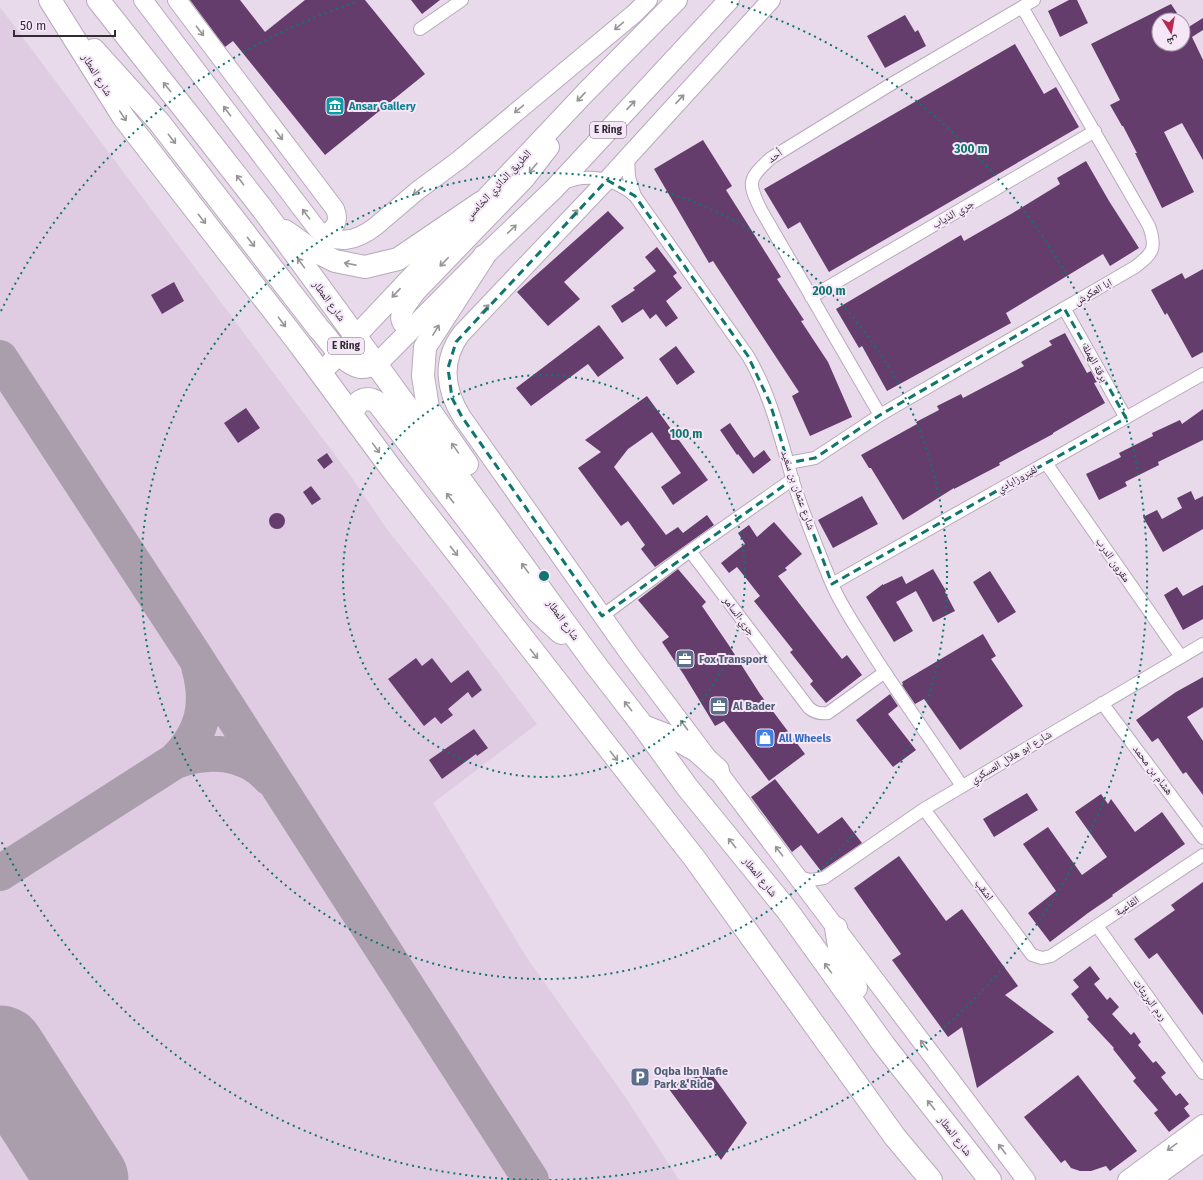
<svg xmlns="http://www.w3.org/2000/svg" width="1203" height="1180" viewBox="0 0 1203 1180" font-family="'Fira Sans','Noto Naskh Arabic',sans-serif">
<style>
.built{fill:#dfcce3}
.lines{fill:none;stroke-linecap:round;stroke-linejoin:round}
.taxiway{stroke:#aa9eac;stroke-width:36}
.runway{stroke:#aa9eac;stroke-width:91}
.building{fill:#653d6d}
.street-casing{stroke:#b8aabb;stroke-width:14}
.secondary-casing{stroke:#b8aabb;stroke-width:20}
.primary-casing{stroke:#b8aabb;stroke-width:22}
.highway-casing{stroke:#b8aabb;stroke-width:24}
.street{stroke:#fff;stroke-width:12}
.secondary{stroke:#fff;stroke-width:18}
.primary{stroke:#fff;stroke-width:20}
.highway{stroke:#fff;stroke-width:22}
.oneway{stroke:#989598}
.marked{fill:none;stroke:#0f766e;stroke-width:3;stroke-dasharray:8 5;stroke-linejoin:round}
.ring{fill:none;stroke:#0f766e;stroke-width:2;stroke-dasharray:2 4}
.labels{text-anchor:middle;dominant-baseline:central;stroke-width:4;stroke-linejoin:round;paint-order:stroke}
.shield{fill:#f5e6f8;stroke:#6c636d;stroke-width:1}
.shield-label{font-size:10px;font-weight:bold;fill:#312b32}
.street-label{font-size:11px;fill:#312b32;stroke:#f5e6f8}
.culture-label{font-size:11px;font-weight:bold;fill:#0d838f;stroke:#f5e6f8;text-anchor:start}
.service-label{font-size:11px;font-weight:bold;fill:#4e5e75;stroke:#f5e6f8;text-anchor:start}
.shop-label{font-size:11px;font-weight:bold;fill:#366cbe;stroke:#f5e6f8;text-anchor:start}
.centre{fill:#0f766e;stroke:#f5e6f8;stroke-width:2}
.ring-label{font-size:12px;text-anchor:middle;font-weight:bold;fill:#0f766e;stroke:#f5e6f8;stroke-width:4;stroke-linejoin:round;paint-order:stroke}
</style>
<rect width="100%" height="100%" fill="#e8d9eb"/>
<path class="built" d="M0 7 350 475 386 528 449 607 537 724 433 803 527 958 626 1098 679 1180H0Z"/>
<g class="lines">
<path class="taxiway" d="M0 358 192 652 531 1180
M175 761C203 733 210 705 199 666
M0 873 175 761C208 749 245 750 270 778"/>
<path class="runway" d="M0 1051 83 1180"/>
</g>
<path class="building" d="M190 0H240L265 32 305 0H365L425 74 325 155 233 41 225 47Z
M411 0H440L422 14Z
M1069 0H1077L1088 23 1060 37 1048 11Z
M1171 4 1177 13 1165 20H1159V44H1183V20L1187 28 1203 18V30L1192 37 1203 60V160L1182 123 1164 132 1194 192 1162 208 1135 153H1137L1123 126H1122L1110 105 1120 100 1091 44Z
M905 15 915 32 918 30 926 46 885 68 867 36Z
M1015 44 1044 94 1056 87 1079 127 829 272 800 222 788 229 764 189Z
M703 140 732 186 726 190 781 277 777 279 804 320 801 321 828 362 852 417 810 436 792 396 799 392 713 261 709 263 654 169Z
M1086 161 1109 201 1139 248 1110 266 1103 254 1006 313 1011 323 887 391 862 346 859 348 836 309 961 235 964 241 1011 214 1060 184 1057 178Z
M608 211 624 228 564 282 580 299 548 326 517 292Z
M657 247 677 273 673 276 682 288 666 301 678 318 666 327 656 314 650 319 643 309 622 323 611 306 635 290 633 288 656 271 645 257Z
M1203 269V352L1192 358 1167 313 1165 315 1151 290 1182 273 1185 279Z
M174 282 184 301 162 314 151 295Z
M599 325 624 358 598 377 588 364 531 406 516 388Z
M1065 333 1087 373 1091 371 1093 375 1097 382 1094 383 1105 403 1053 433V434L999 463 1000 465 954 489V488L903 520 871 468H869L861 455 917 424 916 422 939 410 937 406 961 394 963 398 1024 366 1021 362 1052 345 1049 341Z
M676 346 695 372 677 385 659 359Z
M647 396 708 480 673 505 661 487 681 473 652 432 628 449 614 467 666 535 678 527 683 533 707 515 714 525 655 567 641 549 645 545 628 521 621 526 578 468 601 452 585 440Z
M246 408 260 428 238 443 224 423Z
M1203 409V440L1158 462 1159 465 1125 482 1127 486 1099 500 1086 474 1121 457 1119 453 1153 436 1152 433 1180 420 1182 424Z
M730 423 754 458 764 450 771 460 753 474 738 454 737 455 720 430Z
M327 453 333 462 324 469 317 460Z
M311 486 321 499 312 505 303 492Z
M1191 491 1195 500 1203 496V529L1163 552 1143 517 1157 510 1162 519 1182 508 1177 498Z
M862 496 878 524 833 548 818 520Z
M269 521a8 8 0 1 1 16 0a8 8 0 1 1-16 0Z
M774 522 802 554 785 568 787 570 778 576 842 659 847 655 862 675 826 703 810 684 813 681 790 652 793 650 754 601 760 596 737 567 729 573 721 563 745 544 738 533 749 525 757 537Z
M678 569 706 602 702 606 728 644 760 694 805 754 769 781 724 721 715 726 684 675 662 642 669 637 638 600Z
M933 569 946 591 945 592 955 611 933 622 916 591 896 602 913 631 894 642 866 597 883 584V585L902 576 906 584Z
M990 571 1016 612 998 623 973 582Z
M1203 585V619L1183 630 1164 595 1177 587 1183 596Z
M983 634 996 656 991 659 1023 706 960 750 924 699 915 704 902 685 903 684 902 682Z
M416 658 422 666 432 658 451 683 468 670 482 690 472 698 468 692 448 709 453 715 441 724 435 717 424 726 388 679Z
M1203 677V707L1187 717 1203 741V795L1186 772 1183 774 1158 738 1152 742 1136 720 1176 692Z
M890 694 898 706 888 714 916 750 893 767 856 720Z
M474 729 488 748 477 756 476 754 442 779 429 760Z
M775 779 818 834 842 817 862 843 821 871 801 845 792 852 751 797Z
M1027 793 1038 810 994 837 983 819Z
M1101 794 1108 804 1111 799 1135 832 1162 812 1185 844 1112 895 1113 896 1088 913 1050 942 1028 913 1056 891 1023 844 1048 827 1082 875 1107 857 1075 812Z
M899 856 946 921 962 909 1018 986 1005 995 1054 1032 977 1088 962 1027 948 1037 892 960 901 954 854 888Z
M1203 882V1015L1157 953 1149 959 1134 939 1175 910 1171 905Z
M1090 966 1100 979 1094 984 1107 1000 1110 997 1119 1007 1112 1014 1131 1035 1134 1032 1141 1042 1138 1045 1153 1063 1156 1061 1166 1073 1161 1077 1176 1096 1180 1093 1189 1104 1184 1108 1190 1116 1169 1132 1154 1113 1158 1110 1133 1081 1136 1078 1113 1049 1114 1048 1087 1019 1089 1017 1071 994 1079 987 1073 980Z
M711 1073 747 1123 721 1160 666 1085Z
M1078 1075 1137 1151 1110 1171 1106 1166 1091 1171H1080L1071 1168 1065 1160 1061 1163 1024 1117Z"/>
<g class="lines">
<defs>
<path id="street" d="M420 29 462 0
M628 156 629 177 635 196
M562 184C586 172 615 178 635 196L748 356C770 393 780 436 792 478 803 513 817 548 831 582 841 606 856 627 869 648 899 695 931 740 962 786
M811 297 1095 131
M1064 308 1126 418
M880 415 761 210C747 182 748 179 771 158L888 86 1034 0
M788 463 815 458 880 415 1135 267C1153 253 1157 249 1149 226L1022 7
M1046 463 1181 657
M690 551 809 708C815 713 820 714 828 713L885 672
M832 584 1203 374
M602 616 690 551 793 479
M1102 703 1203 838
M924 809 1032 955 1042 958 1051 956 1203 855
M798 877 811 880 824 878 924 809 1203 644
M1097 926 1203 1073"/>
<path id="secondary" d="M143 0 317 229C336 247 357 241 376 226L417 191 459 160 635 13 648 0
M177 0 335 209C340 221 335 230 323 234
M771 0 607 180 461 334C441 361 445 390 462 417L630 655 1026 1180
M1127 1180 1203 1124
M1152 1180 1203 1143"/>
<path id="primary" d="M411 330C409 328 405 326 403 323 396 313 411 299 416 291L525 178 549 147
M376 365 484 256 554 189 729 0
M321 373 586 92 677 0"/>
<path id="highway" d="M50 0 124 118 300 345 393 471 695 859 895 1137 931 1180
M98 0 200 129 264 211 595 664 643 726 687 787 787 910 884 1045 990 1180
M94 50 159 122 319 329C331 341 342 363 360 367 365 368 371 365 376 365
M285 231 309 248 335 261 365 267 398 259 482 202
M353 416C354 402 365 394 378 403L538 612 561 633
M467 464 428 408 423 376 425 347 484 256
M643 726 674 738 697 751 718 770
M836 928 841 958 856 988"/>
</defs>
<use href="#street" class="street-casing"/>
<use href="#secondary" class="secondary-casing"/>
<use href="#primary" class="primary-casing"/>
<use href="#highway" class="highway-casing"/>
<use href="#street" class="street"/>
<use href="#secondary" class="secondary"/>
<use href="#primary" class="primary"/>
<use href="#highway" class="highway"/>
</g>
<defs><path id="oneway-shaft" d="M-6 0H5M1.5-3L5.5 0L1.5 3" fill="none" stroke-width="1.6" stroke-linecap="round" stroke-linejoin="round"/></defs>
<g class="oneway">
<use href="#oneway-shaft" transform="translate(619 26) rotate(140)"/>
<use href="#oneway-shaft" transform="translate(200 31) rotate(53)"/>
<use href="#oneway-shaft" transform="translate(167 87) rotate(-129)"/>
<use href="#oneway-shaft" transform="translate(581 97) rotate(133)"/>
<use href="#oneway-shaft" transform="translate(680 99) rotate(-47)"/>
<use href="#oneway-shaft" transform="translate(631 105) rotate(-47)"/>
<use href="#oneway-shaft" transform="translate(519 109) rotate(140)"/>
<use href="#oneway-shaft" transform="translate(227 111) rotate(-127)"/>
<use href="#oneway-shaft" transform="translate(123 116) rotate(56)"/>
<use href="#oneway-shaft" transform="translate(279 135) rotate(53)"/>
<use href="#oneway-shaft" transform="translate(172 139) rotate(52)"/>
<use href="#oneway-shaft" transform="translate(533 168) rotate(130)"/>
<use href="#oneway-shaft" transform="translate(240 180) rotate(-127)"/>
<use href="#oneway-shaft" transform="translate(418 191) rotate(142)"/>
<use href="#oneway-shaft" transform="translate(306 214) rotate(-127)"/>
<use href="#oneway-shaft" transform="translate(574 214) rotate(-47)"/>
<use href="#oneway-shaft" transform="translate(202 219) rotate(52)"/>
<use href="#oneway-shaft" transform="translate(512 229) rotate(-44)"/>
<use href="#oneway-shaft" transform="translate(251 242) rotate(52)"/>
<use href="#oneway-shaft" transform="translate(444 262) rotate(134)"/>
<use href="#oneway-shaft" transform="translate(301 263) rotate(-126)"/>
<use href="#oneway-shaft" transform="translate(350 264) rotate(-169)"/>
<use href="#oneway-shaft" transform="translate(396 293) rotate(133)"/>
<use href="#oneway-shaft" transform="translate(485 309) rotate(-47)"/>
<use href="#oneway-shaft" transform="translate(282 322) rotate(53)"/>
<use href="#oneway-shaft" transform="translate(436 330) rotate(-58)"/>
<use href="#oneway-shaft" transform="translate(376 448) rotate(54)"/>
<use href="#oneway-shaft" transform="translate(455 448) rotate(-125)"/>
<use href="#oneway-shaft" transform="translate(450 498) rotate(-127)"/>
<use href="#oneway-shaft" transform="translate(454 551) rotate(52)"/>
<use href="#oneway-shaft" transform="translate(525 568) rotate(-126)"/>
<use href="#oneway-shaft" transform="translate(534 654) rotate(52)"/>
<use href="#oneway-shaft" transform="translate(628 706) rotate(-128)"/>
<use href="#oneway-shaft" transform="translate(684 725) rotate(-127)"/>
<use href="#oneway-shaft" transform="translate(614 756) rotate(52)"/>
<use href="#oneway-shaft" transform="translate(732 843) rotate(-129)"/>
<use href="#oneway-shaft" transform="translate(779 851) rotate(-127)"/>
<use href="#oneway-shaft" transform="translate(828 968) rotate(-126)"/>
<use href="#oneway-shaft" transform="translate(924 1045) rotate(-127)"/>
<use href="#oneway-shaft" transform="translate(931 1105) rotate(-128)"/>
<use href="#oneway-shaft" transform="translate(1172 1147) rotate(144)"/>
<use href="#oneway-shaft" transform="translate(1002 1149) rotate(-127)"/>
</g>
<path class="marked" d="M607 180 635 196 748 356 770 403 788 463 815 458 880 415 1064 308 1126 418 832 584 793 479 602 616 462 417 452 398 448 368 456 342Z"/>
<g class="ring">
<circle cx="544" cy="576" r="201"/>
<circle cx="544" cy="576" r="403"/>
<path d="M539 1180A604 604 0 0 1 1 841M1 311A604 604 0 0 1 357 2M731 2A604 604 0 0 1 549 1180"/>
</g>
<defs>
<symbol id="museum-square" viewBox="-11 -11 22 22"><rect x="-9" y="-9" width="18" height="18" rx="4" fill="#0f9aa8" stroke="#f5e6f8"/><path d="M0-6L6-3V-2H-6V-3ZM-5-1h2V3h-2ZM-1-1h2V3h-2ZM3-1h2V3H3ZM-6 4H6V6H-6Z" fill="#fff"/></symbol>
<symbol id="office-square" viewBox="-11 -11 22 22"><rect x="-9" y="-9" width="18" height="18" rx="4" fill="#5c6f8a" stroke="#f5e6f8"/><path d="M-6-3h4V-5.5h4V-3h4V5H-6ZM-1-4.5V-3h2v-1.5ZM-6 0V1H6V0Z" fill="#fff"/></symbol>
<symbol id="shop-square" viewBox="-11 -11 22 22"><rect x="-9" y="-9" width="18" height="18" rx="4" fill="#3f7fe0" stroke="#f5e6f8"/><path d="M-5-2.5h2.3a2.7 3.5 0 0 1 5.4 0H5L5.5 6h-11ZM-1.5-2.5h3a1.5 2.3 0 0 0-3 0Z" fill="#fff"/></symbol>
<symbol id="parking-square" viewBox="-11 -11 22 22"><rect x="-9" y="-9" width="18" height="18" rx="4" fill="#5c6f8a" stroke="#f5e6f8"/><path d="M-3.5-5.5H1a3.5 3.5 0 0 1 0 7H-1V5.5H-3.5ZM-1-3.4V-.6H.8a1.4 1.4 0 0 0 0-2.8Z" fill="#fff"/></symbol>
</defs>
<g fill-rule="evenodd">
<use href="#museum-square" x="324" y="95" width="22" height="22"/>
<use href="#office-square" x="674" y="648" width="22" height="22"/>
<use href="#office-square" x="708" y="695" width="22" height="22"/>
<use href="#shop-square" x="754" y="727" width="22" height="22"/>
<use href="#parking-square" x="629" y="1066" width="22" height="22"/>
</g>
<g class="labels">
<g class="shield">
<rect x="590" y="122" width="36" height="16" rx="3"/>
<rect x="328" y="338" width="36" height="16" rx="3"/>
</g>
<g class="shield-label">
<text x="608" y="130">E Ring</text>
<text x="346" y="346">E Ring</text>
</g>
<g class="street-label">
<text transform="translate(97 75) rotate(58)">شارع المطار</text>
<text transform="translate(775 156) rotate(-36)">أحد</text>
<text transform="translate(498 185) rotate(-47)">الطريق الدائري الخامس</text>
<text transform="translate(953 214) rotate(-30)">جري الذياب</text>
<text transform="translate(1093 292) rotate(-30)">ابا العكرش</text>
<text transform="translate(329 301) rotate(54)">شارع المطار</text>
<text transform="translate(1095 363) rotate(61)">برقة الهملة</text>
<text transform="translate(1017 479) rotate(-29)">لفيروزابادي</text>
<text transform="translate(798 490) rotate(71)">شارع عثمان بن سعيد</text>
<text transform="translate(1113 560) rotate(55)">مقرون الدرب</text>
<text transform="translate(739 616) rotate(53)">جري السامر</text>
<text transform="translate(563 620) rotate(54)">شارع المطار</text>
<text transform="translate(1011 757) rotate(-31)">شارع ابو هلال العسكري</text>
<text transform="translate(1153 770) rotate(53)">هشام بن محمد</text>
<text transform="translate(760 877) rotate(51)">شارع المطار</text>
<text transform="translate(984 890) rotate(53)">اشقب</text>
<text transform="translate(1127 906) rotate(-34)">القاعية</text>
<text transform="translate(1150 1000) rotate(54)">ردم البريثات</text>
<text transform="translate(955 1136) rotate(52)">شارع المطار</text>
</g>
<g class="culture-label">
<text x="349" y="106">Ansar Gallery</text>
</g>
<g class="service-label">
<text x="699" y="659">Fox Transport</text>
<text x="733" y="706">Al Bader</text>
<text x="654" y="1071">Oqba Ibn Nafie<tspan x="654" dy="13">Park &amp; Ride</tspan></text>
</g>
<g class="shop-label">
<text x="779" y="738">All Wheels</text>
</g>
</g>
<circle cx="544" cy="576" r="6" class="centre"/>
<g class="ring-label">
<text x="971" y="153">300 m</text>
<text x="829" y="295">200 m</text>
<text x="686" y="438">100 m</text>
</g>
<g transform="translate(1171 32) rotate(169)"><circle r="19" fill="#f5e6f8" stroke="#a79ba9"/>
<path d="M0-3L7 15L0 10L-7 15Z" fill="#b9284d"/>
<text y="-6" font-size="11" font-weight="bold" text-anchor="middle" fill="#312b32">ش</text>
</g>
<path d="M14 30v6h101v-6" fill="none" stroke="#312b32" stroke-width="2"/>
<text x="20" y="30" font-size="12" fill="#312b32" stroke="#f5e6f8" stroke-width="3" paint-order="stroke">50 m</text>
</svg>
